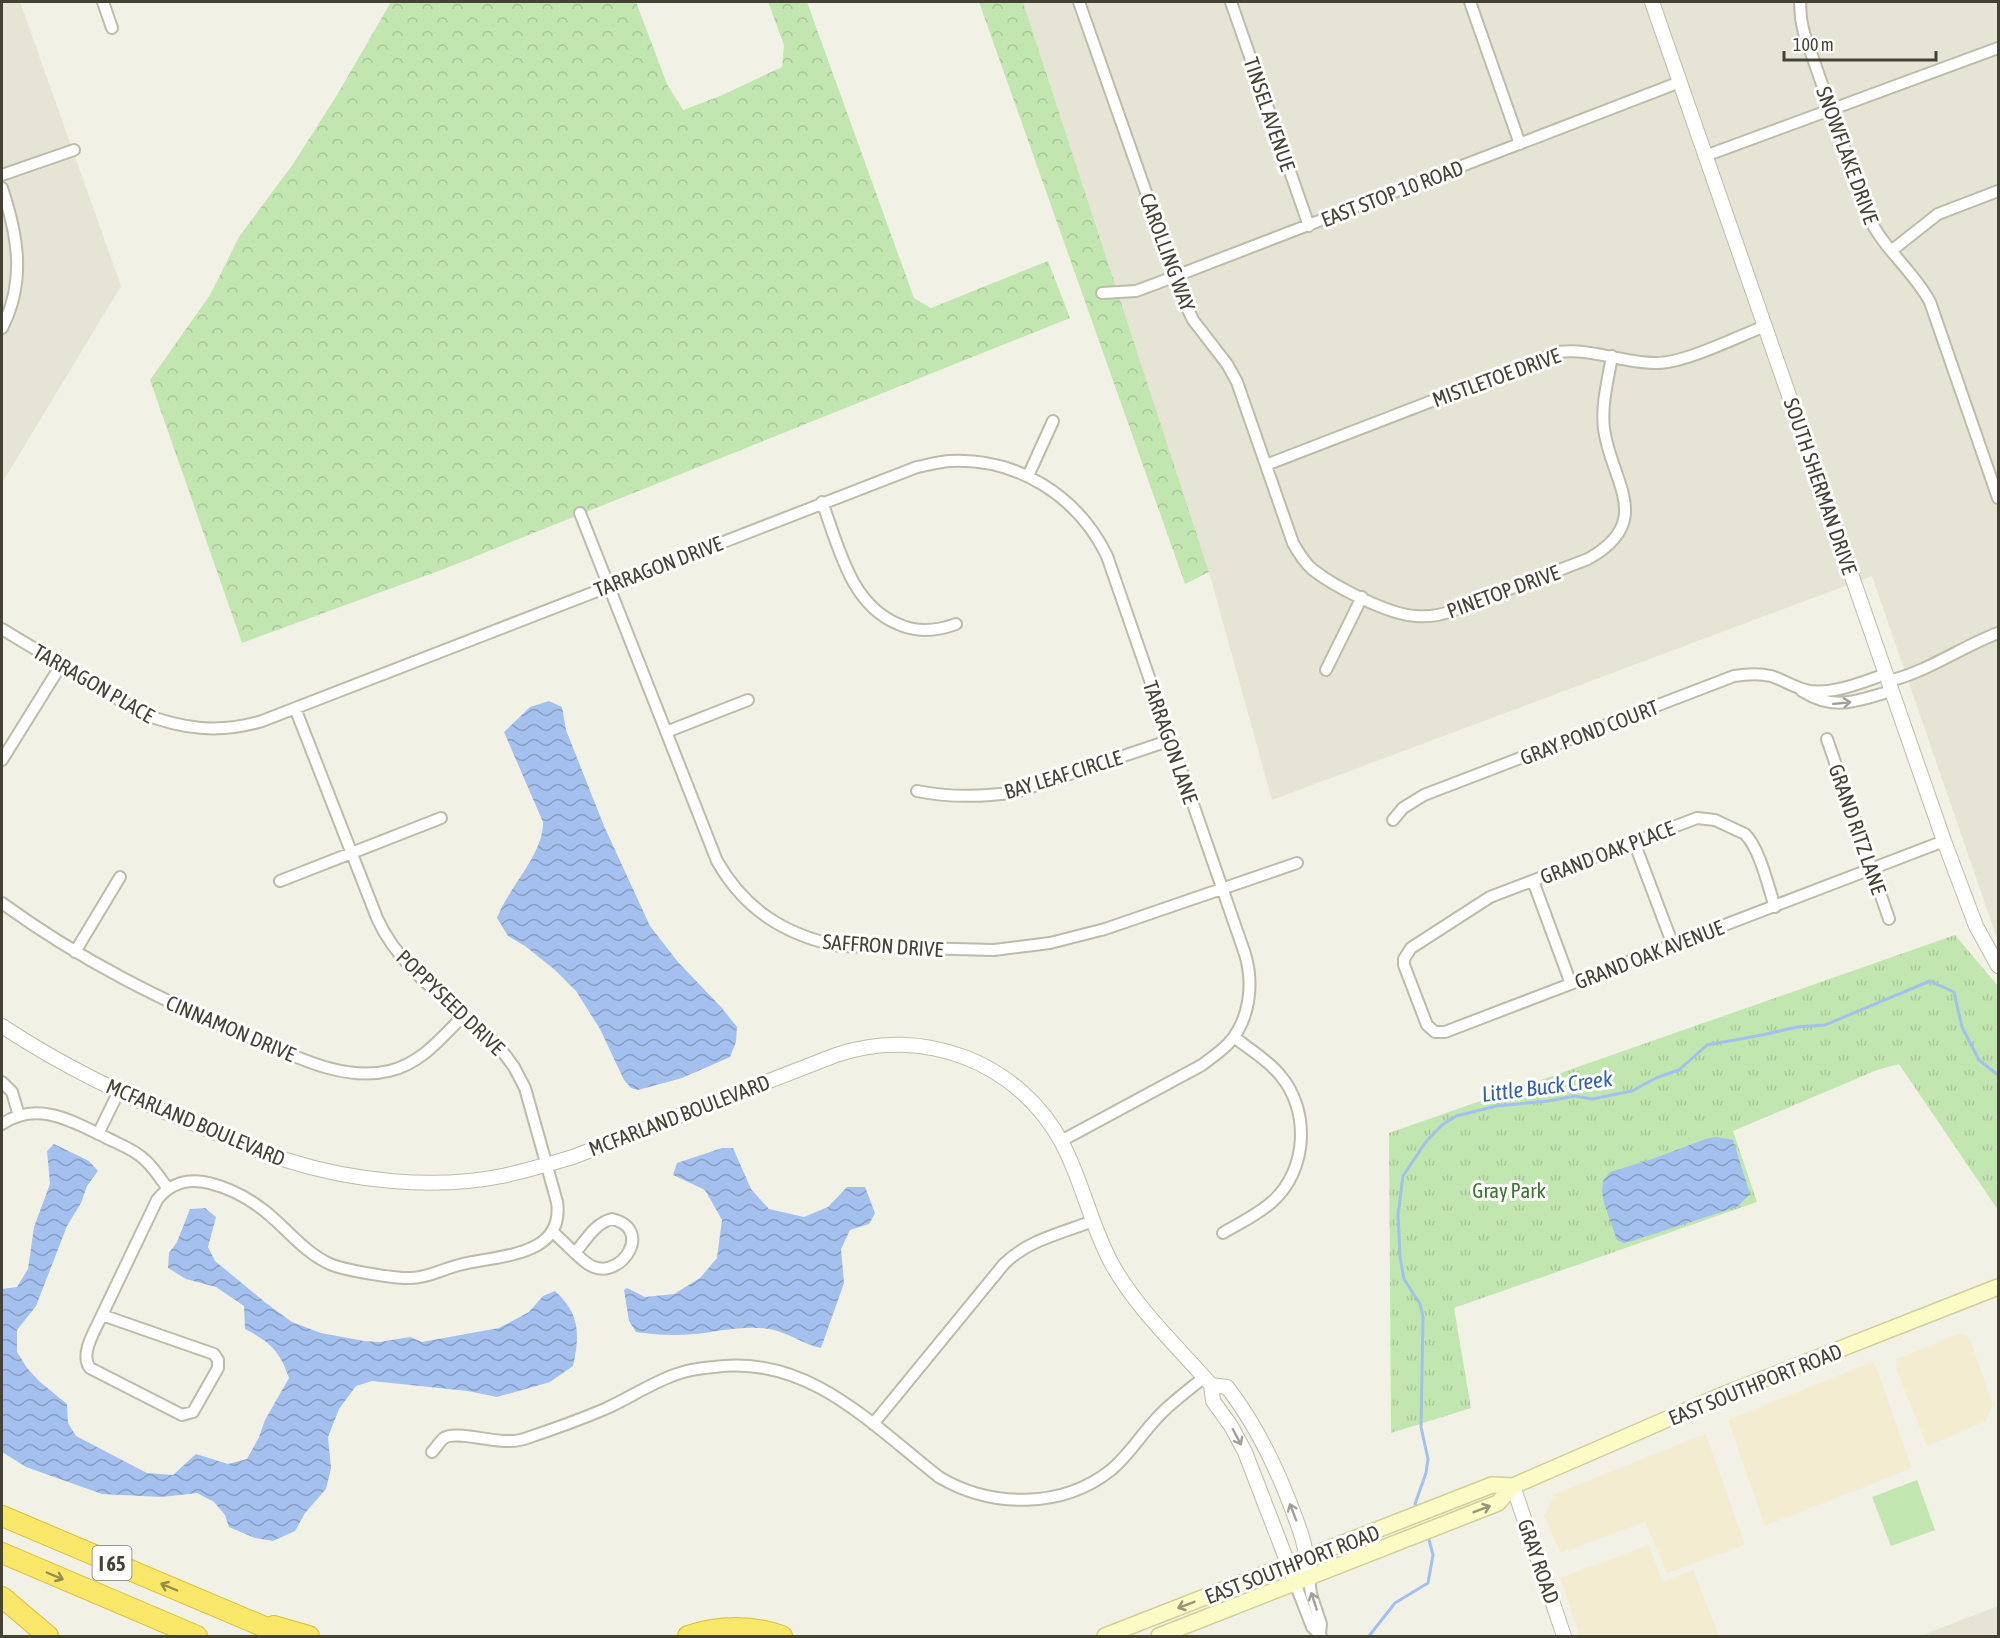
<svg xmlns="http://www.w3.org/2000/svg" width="2000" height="1638" viewBox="0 0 2000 1638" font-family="'Asap Condensed',sans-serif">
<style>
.residential{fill:#e6e4d4}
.commercial{fill:#f4ecd1}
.green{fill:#c2e6af}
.forest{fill:url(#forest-crowns)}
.park{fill:url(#park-tufts)}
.water{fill:url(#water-waves)}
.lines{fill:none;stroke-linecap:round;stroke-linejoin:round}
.stream{stroke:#a3c0ee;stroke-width:3}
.minor-casing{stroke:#bdbba9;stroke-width:14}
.tertiary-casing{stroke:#bdbba9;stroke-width:16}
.secondary-casing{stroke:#d1ce97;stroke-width:18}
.motorway-casing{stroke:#d8be3a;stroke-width:22}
.minor{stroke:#fff;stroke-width:10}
.tertiary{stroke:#fff;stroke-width:14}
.secondary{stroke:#fdfbc5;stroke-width:15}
.motorway{stroke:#f9e76a;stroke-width:20}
.oneway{stroke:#a2a09a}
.oneway2{stroke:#989576}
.oneway3{stroke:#968c4d}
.labels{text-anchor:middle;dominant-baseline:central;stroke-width:6;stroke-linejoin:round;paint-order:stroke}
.shield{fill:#fff;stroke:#7d7b72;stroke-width:1.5}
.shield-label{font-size:20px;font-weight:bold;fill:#454235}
.street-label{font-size:21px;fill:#454235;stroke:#fff}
.park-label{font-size:21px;fill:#37752b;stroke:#fff}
.water-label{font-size:22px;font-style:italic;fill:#3260ad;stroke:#fff}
</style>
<defs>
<pattern id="forest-crowns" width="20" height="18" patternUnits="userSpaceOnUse" patternTransform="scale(1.5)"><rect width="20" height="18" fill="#c2e6af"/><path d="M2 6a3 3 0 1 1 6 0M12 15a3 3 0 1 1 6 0" fill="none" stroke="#a8c697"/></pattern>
<pattern id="park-tufts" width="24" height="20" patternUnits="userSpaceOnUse" patternTransform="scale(1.5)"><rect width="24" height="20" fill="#c2e6af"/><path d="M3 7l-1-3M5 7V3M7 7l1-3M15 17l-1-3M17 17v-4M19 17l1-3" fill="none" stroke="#a8c697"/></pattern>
<pattern id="water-waves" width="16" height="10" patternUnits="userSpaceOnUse" patternTransform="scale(1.5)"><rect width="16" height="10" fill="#a3c0ee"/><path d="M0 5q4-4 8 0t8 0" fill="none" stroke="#879ec2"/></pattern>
</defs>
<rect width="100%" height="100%" fill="#f2f1e6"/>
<path class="residential" d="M2 2H20L121 286 2 483Z
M1023 2H1998V941L1872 576 1272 800 1209 572Z
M1998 1606V1636H1920Z"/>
<path class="commercial" d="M1958 1334 1969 1337 1993 1404 1986 1421 1927 1446 1896 1368 1897 1359Z
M1874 1361 1912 1468 1765 1526 1728 1420Z
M1706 1434 1745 1545 1667 1573 1645 1522 1561 1553 1544 1516 1555 1494Z
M1649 1545 1663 1582 1693 1570 1719 1636H1580L1560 1578Z"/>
<path class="green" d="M1917 1480 1935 1530 1891 1546 1872 1497Z"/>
<path class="forest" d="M391 2H636L667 84 683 110 720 96 782 67 784 45 768 2H807L914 298 931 308 1048 261 1070 318 444 569 242 643 150 380 210 295 239 237 293 164 337 95Z
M979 2H1023L1209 572 1185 584Z"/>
<path class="park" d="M1955 935 1998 986V1210L1899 1064 1877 1070 1733 1131 1757 1202 1454 1308 1471 1408 1391 1433 1389 1133Z"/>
<path class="water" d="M549 701 562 707 566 730 604 826 650 926 678 962 721 1007 737 1027 736 1042 730 1057 682 1078 638 1090 631 1088 624 1080 600 1029 576 991 555 970 525 946 508 936 497 918C508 888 544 854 543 822L504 732 530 707Z
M1716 1137 1733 1140 1750 1194 1737 1207 1632 1241 1624 1243 1617 1240 1604 1203 1602 1191 1603 1181 1610 1172 1652 1159 1706 1139Z
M54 1144 89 1161 98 1171 87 1186 81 1203 67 1226 36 1306 17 1330V1352L27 1368 39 1381 67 1404 68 1423 76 1436 147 1473 173 1475 196 1454 228 1464 247 1459 259 1437 265 1420 289 1378C280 1351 270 1342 245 1329L244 1306 216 1287 186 1279 168 1268 169 1253 177 1242 190 1209 205 1208 216 1217 208 1247 215 1261 266 1303 292 1322 321 1333 364 1341 380 1342 410 1337 422 1342 499 1328 529 1312 543 1296 555 1291C580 1314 580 1334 573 1366L550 1382 497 1397 468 1391 372 1381 356 1386 339 1409 328 1437 331 1468 326 1489 305 1513 295 1531 273 1541 255 1538 229 1527 225 1515 214 1502 197 1493 162 1497 102 1494 26 1467 2 1452V1289L17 1287 28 1269 34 1227 50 1184 47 1151Z
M722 1148H733L751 1189 769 1209 804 1217 828 1207 847 1187H865L875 1213 869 1224 850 1230 841 1249 844 1283 821 1348C802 1344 788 1332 769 1329 745 1325 720 1331 695 1334 675 1336 656 1335 636 1332L629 1321 624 1290 627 1288 645 1297 674 1294 700 1278 717 1258 722 1220 705 1190 673 1175 677 1163Z"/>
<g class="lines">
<path class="stream" d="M1418 1510 1415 1504 1426 1473 1428 1459 1421 1427 1423 1317 1420 1304 1404 1279 1400 1257 1398 1215 1403 1176 1425 1143 1442 1125 1456 1116 1497 1106 1548 1101 1575 1096 1592 1099 1632 1091 1656 1078 1679 1070 1707 1045 1762 1035 1797 1027 1825 1025 1930 981 1954 992 1962 1027 1979 1060 1998 1075
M1369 1636 1395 1603 1428 1583 1433 1555 1428 1536"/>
<defs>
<path id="minor" d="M103 2 112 28
M1079 2 1185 303 1193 320 1227 364 1237 382 1293 543C1298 552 1304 562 1312 569 1333 586 1389 615 1416 616 1429 617 1441 615 1452 611L1588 559C1656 521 1611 482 1604 429 1601 405 1608 380 1612 356
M1231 2 1309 226
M1470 2 1520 144
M1800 2 1801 19 1804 33 1868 215C1882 248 1913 270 1930 302L1998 498
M1705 156 1998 48
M2 175 74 150
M2 188C18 236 26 281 2 328
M1891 251 1938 214 1998 191
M1102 293 1136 291 1155 284 1680 82
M1266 465 1559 352C1593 348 1622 363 1655 363 1683 364 1737 337 1765 326
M1028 476 1053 421
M822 502C839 547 850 604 898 624 917 633 937 631 956 624
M580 513 717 861C745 910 785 935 839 946L994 950 1050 943 1105 929 1297 863
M2 629 141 713C182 729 219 734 262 721L917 467C928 465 938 462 949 461 1017 457 1078 496 1107 556L1245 954C1254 984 1250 1020 1228 1044 1220 1052 1211 1058 1202 1065L1061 1141
M1326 670 1362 597
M1889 681C1929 671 1961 647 1998 633
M1802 691C1836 712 1857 700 1892 691
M666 732 748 700
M1827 739 1889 919
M2 760 61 665
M917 791C951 798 983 797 1016 792L1171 740
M1393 820 1403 808 1424 795 1734 676C1746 674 1759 673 1771 676 1784 680 1796 689 1810 691 1836 694 1862 682 1886 674
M1634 842 1673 945
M280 881 441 818
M1533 881 1571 984
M2 903C80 960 164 1002 254 1039 295 1056 343 1082 389 1071 422 1063 441 1038 464 1015
M1775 907C1768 886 1760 849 1745 834L1715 820 1697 818 1490 897 1411 948 1404 959V965L1427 1025 1435 1032H1445L1944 841
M75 952 120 877
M2 1082 12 1092 19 1116
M2 1124C37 1100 72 1121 105 1137 118 1144 134 1149 145 1160 154 1168 161 1179 168 1189
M98 1134 119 1091
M612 1219C654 1229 622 1278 594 1267 587 1265 581 1258 575 1253 586 1240 595 1223 612 1219Z
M552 1231 575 1253
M1223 1233C1240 1223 1259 1214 1273 1201 1308 1169 1310 1110 1280 1075 1268 1060 1249 1049 1234 1037
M102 1315 157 1200C170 1183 189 1178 209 1183 229 1188 250 1199 266 1212 287 1229 305 1253 330 1264 343 1270 396 1279 411 1278 427 1278 443 1269 459 1265 496 1255 565 1258 557 1202L525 1088 514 1067 497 1044C455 1005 401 972 377 918L295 708
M102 1315 214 1354 218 1360V1368L193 1412 182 1415 90 1368C79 1354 96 1329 102 1315Z
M873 1424 1004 1264C1028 1240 1062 1233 1093 1221
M432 1452C436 1448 440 1441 444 1438 458 1429 501 1447 524 1439 551 1430 579 1420 605 1409 629 1398 650 1384 674 1375 687 1370 701 1368 714 1367 808 1354 872 1425 939 1477 991 1508 1062 1509 1111 1470 1129 1455 1140 1436 1156 1419 1170 1403 1188 1391 1204 1377
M1308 1570 1311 1594 1321 1624 1320 1634
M1293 1578 1312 1627 1321 1636"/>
<path id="tertiary" d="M1652 2 1944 841 1976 926 1998 966
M2 1026C61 1065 126 1097 192 1123 223 1136 254 1150 286 1160 351 1181 434 1190 502 1176 526 1171 549 1164 573 1157L836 1055C922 1025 1019 1062 1062 1143 1083 1182 1091 1227 1113 1266 1138 1310 1178 1347 1211 1385L1213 1401 1231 1426 1245 1452 1292 1574
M1211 1385 1227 1387C1255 1423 1273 1460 1289 1501 1298 1525 1306 1543 1308 1568
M1513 1486 1564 1636"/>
<path id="secondary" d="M1105 1636 1492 1485 1513 1486 1718 1397 1998 1287
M1159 1636 1498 1503 1513 1486"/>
<path id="motorway" d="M2 1516 286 1636
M2 1553 197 1636
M2 1597 48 1636
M274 1626 309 1636
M688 1636C719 1626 751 1625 782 1636"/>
</defs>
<use href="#minor" class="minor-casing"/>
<use href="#tertiary" class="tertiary-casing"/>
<use href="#secondary" class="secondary-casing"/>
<use href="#motorway" class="motorway-casing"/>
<use href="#minor" class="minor"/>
<use href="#tertiary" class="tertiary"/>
<use href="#secondary" class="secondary"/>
<use href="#motorway" class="motorway"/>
</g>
<defs><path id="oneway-shaft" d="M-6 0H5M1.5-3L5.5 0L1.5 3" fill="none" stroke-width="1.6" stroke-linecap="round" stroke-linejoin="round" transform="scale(1.5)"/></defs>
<g class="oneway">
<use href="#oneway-shaft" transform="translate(1842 703) rotate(-6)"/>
<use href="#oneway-shaft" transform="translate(1237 1437) rotate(62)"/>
<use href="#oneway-shaft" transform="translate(1293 1512) rotate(-111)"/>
<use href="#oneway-shaft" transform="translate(1314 1601) rotate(-108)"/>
</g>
<g class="oneway2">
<use href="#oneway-shaft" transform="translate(1482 1509) rotate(-21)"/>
<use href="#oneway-shaft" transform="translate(1186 1605) rotate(159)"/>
</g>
<g class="oneway3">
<use href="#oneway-shaft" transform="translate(55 1576) rotate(23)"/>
<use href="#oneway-shaft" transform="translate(169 1587) rotate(-157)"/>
</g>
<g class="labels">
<rect class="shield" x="92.5" y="1546" width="39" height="34" rx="4.5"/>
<g class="shield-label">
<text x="112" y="1563">I 65</text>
</g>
<g class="street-label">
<text transform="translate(1270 114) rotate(71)">TINSEL AVENUE</text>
<text transform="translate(1848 155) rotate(70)">SNOWFLAKE DRIVE</text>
<text transform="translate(1392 193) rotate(-21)">EAST STOP 10 ROAD</text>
<text transform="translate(1168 252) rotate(70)">CAROLLING WAY</text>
<text transform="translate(1496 377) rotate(-20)">MISTLETOE DRIVE</text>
<text transform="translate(1821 486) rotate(71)">SOUTH SHERMAN DRIVE</text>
<text transform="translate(658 566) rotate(-21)">TARRAGON DRIVE</text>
<text transform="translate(1503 591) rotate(-20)">PINETOP DRIVE</text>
<text transform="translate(94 683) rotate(30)">TARRAGON PLACE</text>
<text transform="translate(1589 732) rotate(-21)">GRAY POND COURT</text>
<text transform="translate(1171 742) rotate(71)">TARRAGON LANE</text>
<text transform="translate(1063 774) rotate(-17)">BAY LEAF CIRCLE</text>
<text transform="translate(1858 829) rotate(71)">GRAND RITZ LANE</text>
<text transform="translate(1607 852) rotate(-21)">GRAND OAK PLACE</text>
<text transform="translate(883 945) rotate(4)">SAFFRON DRIVE</text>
<text transform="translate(1649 954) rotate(-21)">GRAND OAK AVENUE</text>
<text transform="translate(451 1002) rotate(44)">POPPYSEED DRIVE</text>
<text transform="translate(231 1028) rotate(23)">CINNAMON DRIVE</text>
<text transform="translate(679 1115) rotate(-21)">MCFARLAND BOULEVARD</text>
<text transform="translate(196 1122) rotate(23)">MCFARLAND BOULEVARD</text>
<text transform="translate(1755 1384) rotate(-22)">EAST SOUTHPORT ROAD</text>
<text transform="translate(1539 1561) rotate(71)">GRAY ROAD</text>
<text transform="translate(1292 1564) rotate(-21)">EAST SOUTHPORT ROAD</text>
</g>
<g class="park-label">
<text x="1509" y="1190">Gray Park</text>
</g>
<g class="water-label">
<text transform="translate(1547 1086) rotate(-7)">Little Buck Creek</text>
</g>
</g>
<rect width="2000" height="1638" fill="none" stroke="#454235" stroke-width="6"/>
<path d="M1784 51v9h152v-9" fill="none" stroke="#454235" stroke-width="3"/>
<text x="1793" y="51" font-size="18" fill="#454235" stroke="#ffffff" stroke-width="4.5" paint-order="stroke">100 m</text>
</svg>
